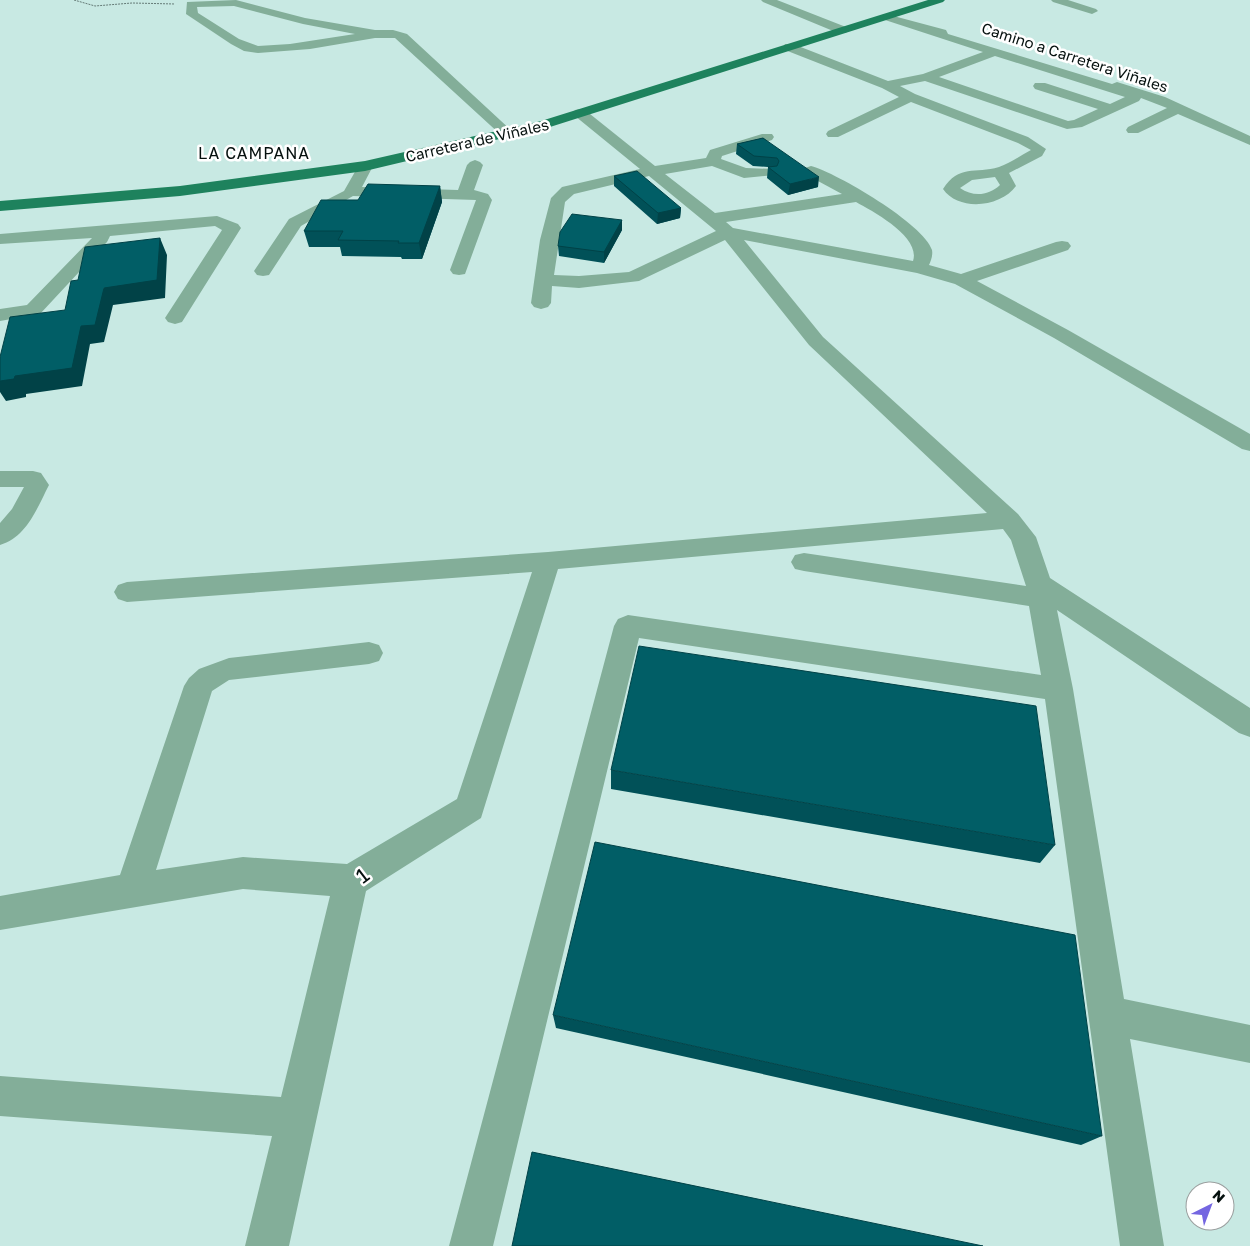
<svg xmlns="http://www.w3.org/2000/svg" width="1250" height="1246" viewBox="0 0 1250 1246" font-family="'Golos Text',sans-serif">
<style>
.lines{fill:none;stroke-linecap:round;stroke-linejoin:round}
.path{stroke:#657b77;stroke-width:1;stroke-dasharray:2 1;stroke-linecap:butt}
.minor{fill:#83ae99;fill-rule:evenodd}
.major{fill:#1e825d;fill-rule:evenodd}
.wall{fill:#015158}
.shaded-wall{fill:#014247}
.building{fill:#015e66;stroke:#014247}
.labels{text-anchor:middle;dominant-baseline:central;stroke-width:5;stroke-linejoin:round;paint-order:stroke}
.far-street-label{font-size:15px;fill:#05100e;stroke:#fff}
.far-neighbourhood-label{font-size:16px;letter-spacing:1px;fill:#05100e;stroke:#fff}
.near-street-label{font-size:21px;fill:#05100e;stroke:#fff}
</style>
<rect width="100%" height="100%" fill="#c8e9e3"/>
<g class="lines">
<path class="path" d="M74 0 95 6 132 3 175 4"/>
<path class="minor" d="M236 0 305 18 375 30H393L407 34 514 133 512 136H502L395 38H375L310 49 258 53 244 51 231 44 186 14 187 2ZM234 6 303 24 355 34 290 44 258 46 239 39 198 13 197 7Z
M761 0H777L846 27 848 30 846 33H838L763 2Z
M1051 0H1068L1096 9 1098 11 1092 14 1053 2Z
M886 14 946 30 948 34 1112 84 1117 82 1165 97 1250 136V145L1178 114 1138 133H1128L1126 130 1128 127 1167 108 1141 98 1139 101 1082 127 1067 129 925 81 900 86 915 94 1028 137 1046 149 1042 156 1009 173 1016 186C1001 207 959 212 943 189 959 164 975 174 999 167 1010 163 1020 156 1031 150L1018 143 911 102 838 137H828L826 134 828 131 899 97 882 88 785 50 783 47 785 44H793L888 81 923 74 983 52 882 19 880 17 882 15ZM995 56 1125 97 1110 104 1045 83H1035L1033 86 1035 89 1098 109 1074 120 1068 121 939 77ZM995 177 1000 185C988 196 973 197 960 188L972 180Z
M580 109 585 110 655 166 706 158 710 150 762 134H772L774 137 772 140 722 156 721 159 746 168 774 169 776 172 774 175 744 178 712 166 665 174 715 213 842 194 805 174 803 171 805 168 811 166C837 173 924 224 932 250 933 255 931 261 929 265L961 274 1056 242 1062 241 1068 242 1071 246 1068 250 977 281 1068 330 1250 434V451L1242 449 1054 338 955 284 917 273 744 240 823 337 1018 514 1036 537 1050 578 1250 708V737L1239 733 1057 610 1073 689 1124 999 1250 1025V1063L1130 1039 1164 1246H1120L1045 699 639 638 493 1246H449L614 626 618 619 628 615 1041 675 1029 606 804 571 795 569 791 562 795 555 804 553 1026 586 1011 540 1003 529 558 569 481 818 366 891 289 1246H245L272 1136 0 1116V1076L281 1097 330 896 243 889 0 930V896L120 875 184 686 189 678 199 669 229 658 369 642 379 645 383 653 379 661 369 664 229 680 212 691 156 870 243 857 347 864 457 799 532 572 127 602 118 599 114 592 118 585 127 582 548 552 987 513 809 345 725 240 639 281 579 288 552 286 551 303 548 307 541 309 534 307 531 303 540 240 551 198 562 187 640 169 575 116 573 113 575 110ZM649 176 716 231 629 272 579 276 554 275 565 202 574 194ZM856 202C874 212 921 237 913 261L733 228 726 222Z
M475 160 480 162 483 165 474 190 488 194 492 200 465 274 459 275 453 274 450 270 476 200 353 196 301 226 269 275 263 276 257 275 254 271 289 219 344 191 360 163H370L373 166 362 187 458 190 467 165 470 162Z
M217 216 238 224 241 228 182 322 175 324 168 322 165 318 222 230 215 226 110 236 107 242 40 314 0 321V309L27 305 92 238 0 244V234Z
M0 471H33L41 473 49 485C37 508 27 537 0 545V523L12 509 24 487H0Z"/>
<path class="major" d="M928 0H945L943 2 550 127 365 171 180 196 0 211V201L180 186 365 161 541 121Z"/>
</g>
<path class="wall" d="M763 138 818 187 788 195 767 178 768 167 753 166 736 154 737 144Z
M614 176 681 208 680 218 657 224 614 186Z
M440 186 442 202 422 259H402L401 257 342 256 340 247H309L304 231 358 200Z
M622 220V230L604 263 559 256 558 246Z
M611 770 1055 845 1040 863 611 789Z
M553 1015 1102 1136 1081 1145 556 1028Z"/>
<path class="shaded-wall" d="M819 177 818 187 788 195 790 184Z
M440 186 442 202 422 259 419 243Z
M681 208 680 218 657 224 658 213Z
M622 220V230L604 263V252Z
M160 238 167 255 165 298 113 305 104 342 90 344 82 386 26 394V397L6 401 0 392V381L81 326 104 288Z"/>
<path class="building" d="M763 138 819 177 790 184 768 167 777 166 779 161 777 158 754 156 737 144Z
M637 171 681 208 658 213 614 176Z
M368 184 440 186 419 243H398L399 241 338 240 343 231H304L321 200H358Z
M572 214 622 220 604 252 558 246 560 232Z
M160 238 157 280 104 288 95 325 81 326 72 368 15 376 14 379 0 381V357L10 317 65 310 71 281 78 280 85 247Z
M639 646 1036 706 1055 845 611 770Z
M595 842 1075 935 1102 1136 553 1015Z
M532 1152 983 1246H512Z"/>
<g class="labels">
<g class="far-street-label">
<text transform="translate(1075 57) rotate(18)">Camino a Carretera Viñales</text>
<text transform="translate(477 140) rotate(-13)">Carretera de Viñales</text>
</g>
<g class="far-neighbourhood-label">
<text x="254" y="153">LA CAMPANA</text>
</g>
<g class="near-street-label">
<text transform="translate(362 875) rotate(-37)">1</text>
</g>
</g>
<g transform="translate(1210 1206) rotate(42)"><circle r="24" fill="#ffffff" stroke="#9b9f9f"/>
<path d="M0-4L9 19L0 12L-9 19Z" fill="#7466e1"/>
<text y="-8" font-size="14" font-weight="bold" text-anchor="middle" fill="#05100e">N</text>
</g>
</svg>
